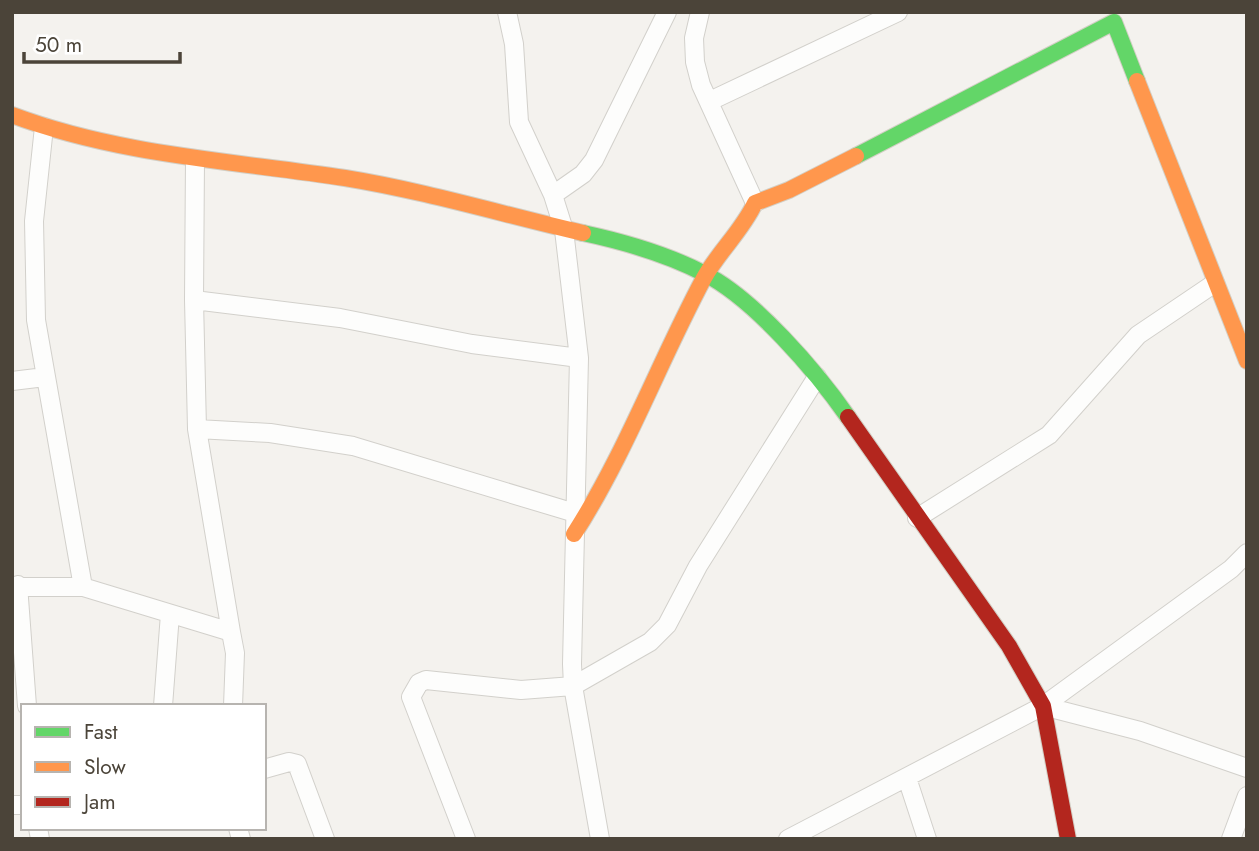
<svg xmlns="http://www.w3.org/2000/svg" width="1259" height="851" viewBox="0 0 1259 851" font-family="Jost,sans-serif">
<style>
.lines{fill:none;stroke-linecap:round;stroke-linejoin:round}
.street-casing{stroke:#d2d0cb;stroke-width:20}
.fast-casing{stroke:#d3cfc5;stroke-width:18}
.slow-casing{stroke:#d3cfc5;stroke-width:18}
.jam-casing{stroke:#d3cfc5;stroke-width:18}
.street{stroke:#fdfdfc;stroke-width:18}
.fast{stroke:#63d668;stroke-width:16}
.slow{stroke:#ff974d;stroke-width:16}
.jam{stroke:#b3261e;stroke-width:16}
</style>
<rect width="100%" height="100%" fill="#f4f2ee"/>
<g class="lines">
<defs>
<path id="street" d="M507 12 514 44 519 122 553 195 564 230 579 358 572 664 573 686 600 839
M700 12 694 38 695 62 701 85 755 203
M710 101 898 12
M44 127 34 221 36 320 83 587 231 632 235 653 233 706
M195 159 194 300 197 429 231 632
M553 195 583 174 594 160 667 12
M194 300 340 318 472 344 579 358
M12 381 45 377
M197 429 270 433 353 446 575 513
M917 518 1049 435 1138 335 1215 283
M18 585 27 706
M12 587H83
M163 706 170 614
M1043 706 1140 731 1247 768
M264 769 289 762 297 764 325 839
M907 778 927 839
M12 805H23
M38 828 40 839
M238 828 241 839
M466 839 411 697 419 683 426 680 521 690 573 686 650 642 667 625 698 566 817 377
M788 839 1043 706 1231 569 1247 553
M1231 839 1247 796"/>
<path id="fast" d="M856 156 1114 22 1137 81
M583 233C625 242 667 254 705 274 754 299 816 371 848 417"/>
<path id="slow" d="M1137 81 1247 361
M12 115C118 155 234 161 345 178 425 191 505 215 583 233
M574 534C626 453 659 362 704 278 719 251 742 231 755 203L789 190 856 156"/>
<path id="jam" d="M848 417 1009 646 1043 706 1068 839"/>
</defs>
<use href="#street" class="street-casing"/>
<use href="#fast" class="fast-casing"/>
<use href="#slow" class="slow-casing"/>
<use href="#jam" class="jam-casing"/>
<use href="#street" class="street"/>
<use href="#fast" class="fast"/>
<use href="#slow" class="slow"/>
<use href="#jam" class="jam"/>
</g>
<rect width="1259" height="851" fill="none" stroke="#4b4439" stroke-width="28"/>
<rect x="21" y="704" width="245" height="126" fill="#ffffff" stroke="#b7b4b0" stroke-width="2"/>
<rect x="35" y="727" width="35" height="10" fill="#63d668" stroke="#b7b4b0" stroke-width="2"/>
<text x="84" y="739" font-size="21" fill="#4b4439">Fast</text>
<rect x="35" y="762" width="35" height="10" fill="#ff974d" stroke="#b7b4b0" stroke-width="2"/>
<text x="84" y="774" font-size="21" fill="#4b4439">Slow</text>
<rect x="35" y="797" width="35" height="10" fill="#b3261e" stroke="#b7b4b0" stroke-width="2"/>
<text x="84" y="809" font-size="21" fill="#4b4439">Jam</text>
<path d="M24 52v10h156v-10" fill="none" stroke="#4b4439" stroke-width="3.5"/>
<text x="35" y="52" font-size="21" fill="#4b4439" stroke="#ffffff" stroke-width="5" paint-order="stroke">50 m</text>
</svg>
